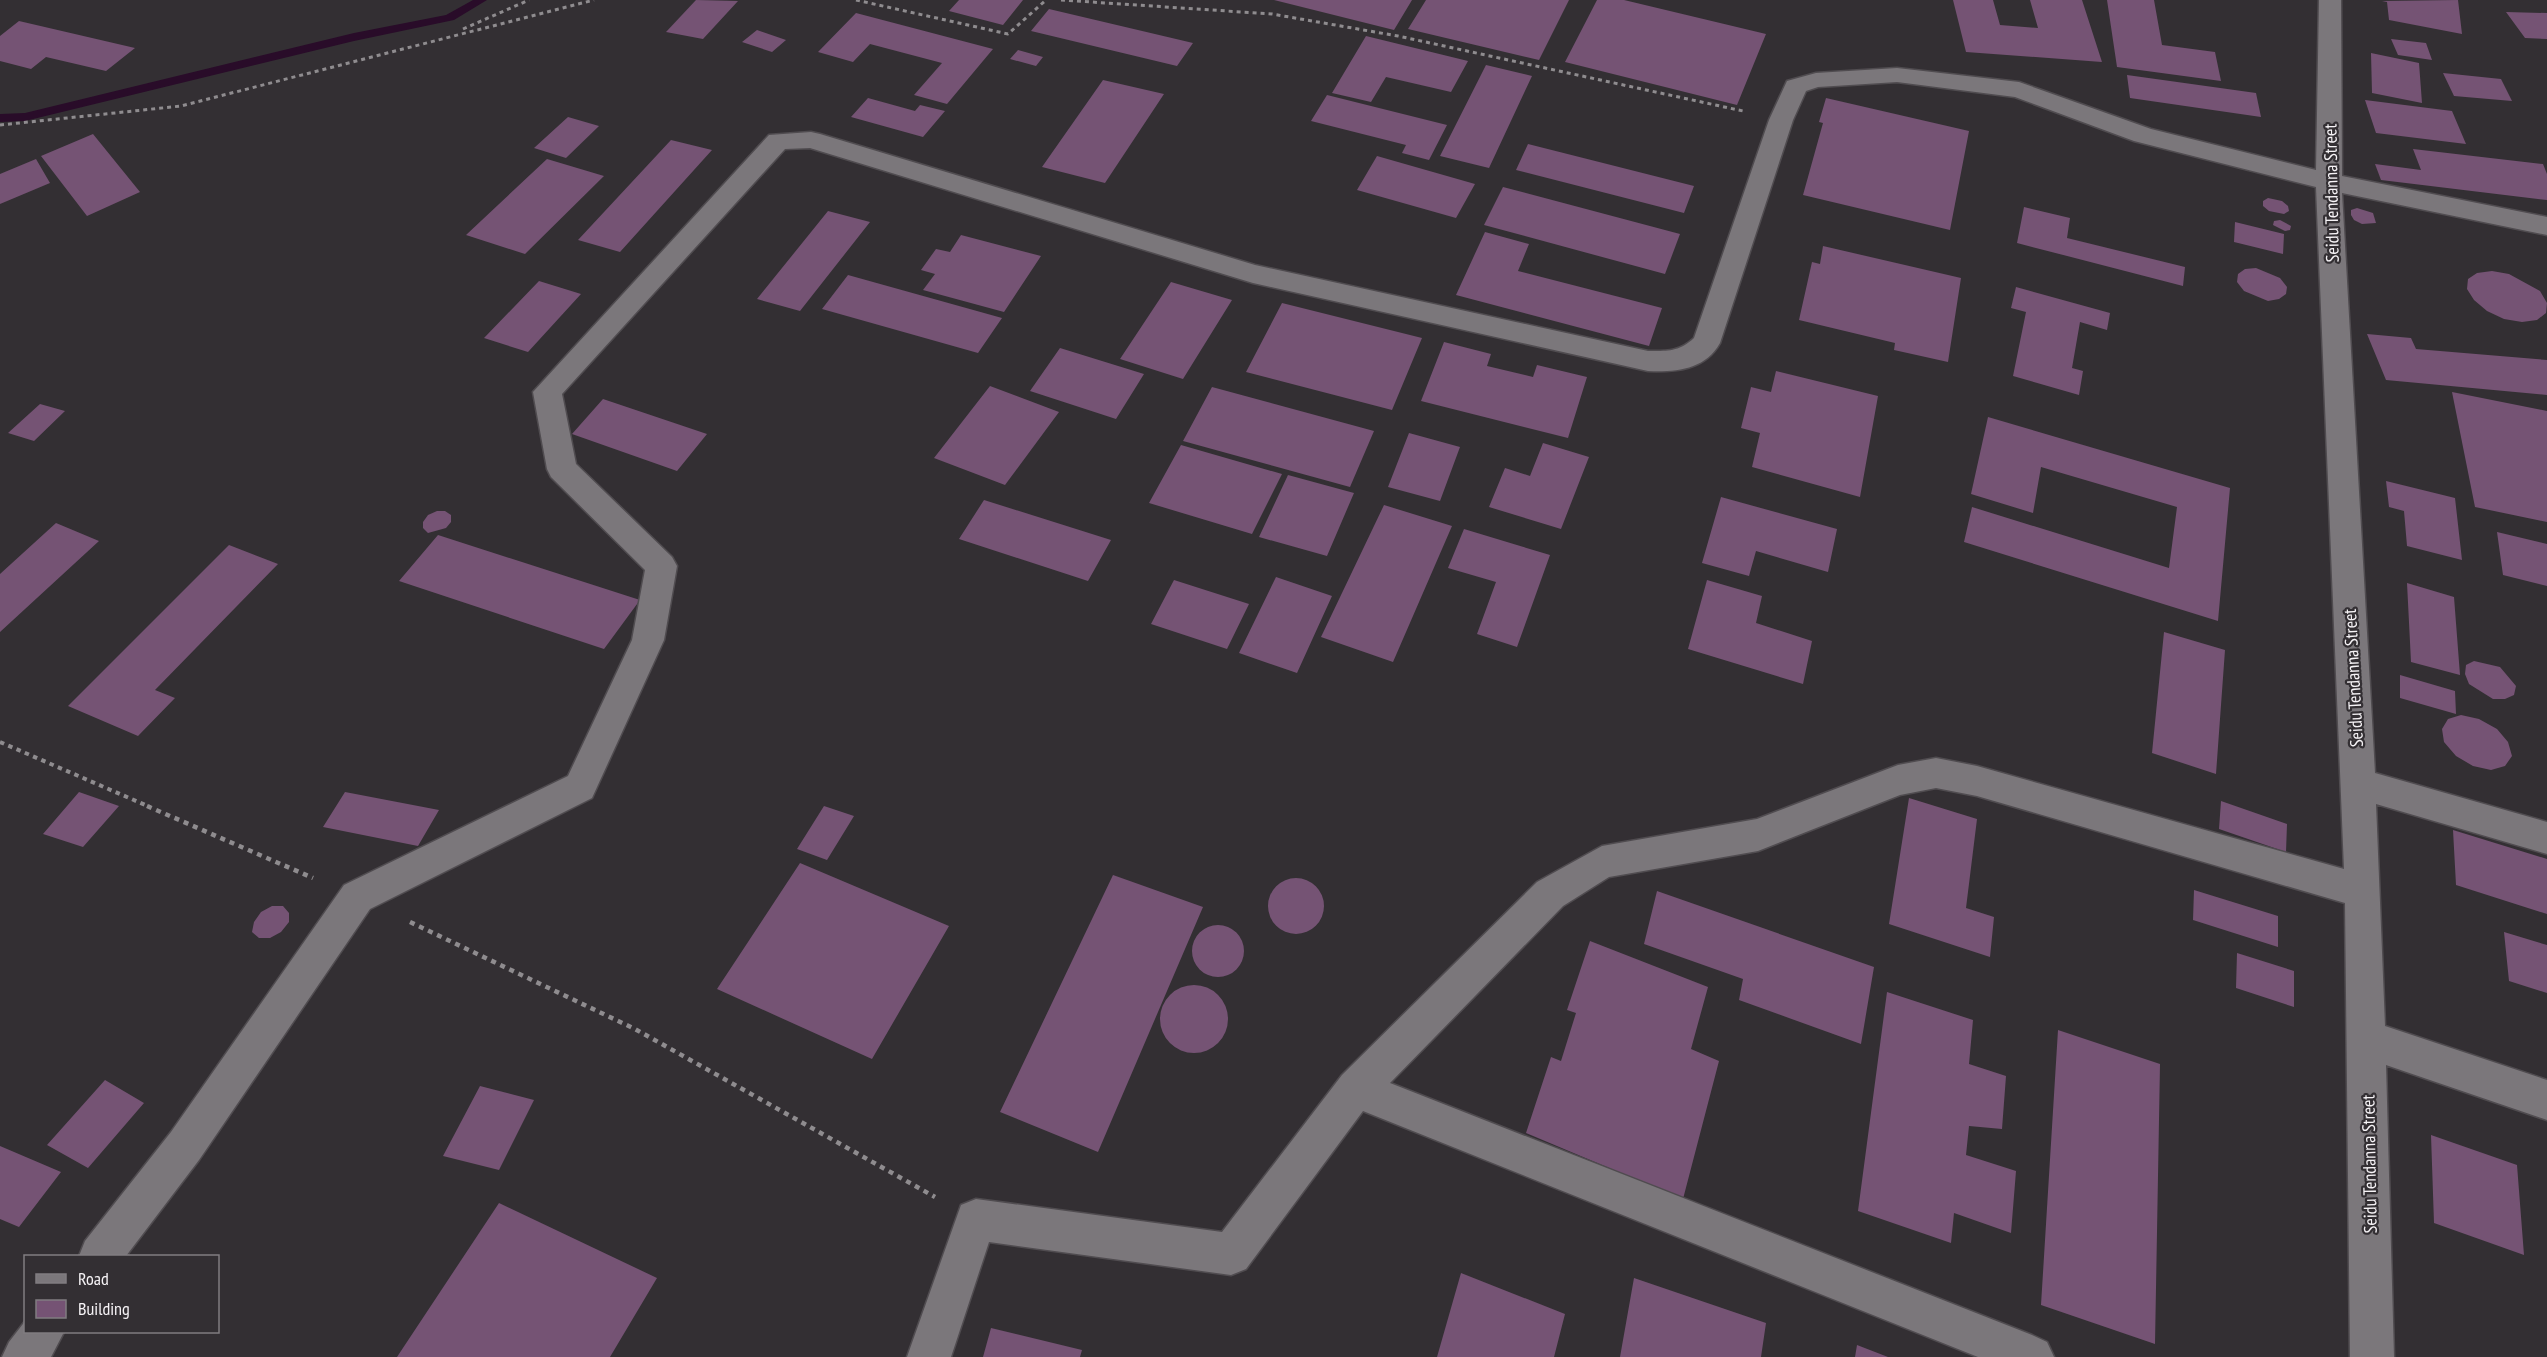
<svg xmlns="http://www.w3.org/2000/svg" width="2547" height="1357" viewBox="0 0 2547 1357" font-family="'PT Sans Narrow',sans-serif">
<style>
.lines{fill:none;stroke-linecap:round;stroke-linejoin:round}
.stream{fill:#290c29;fill-rule:evenodd}
.building{fill:#755374}
.minor-casing{stroke:#504c50;stroke-width:3}
.path-far2{stroke:#8f8c8f;stroke-width:3;stroke-dasharray:4 4;stroke-linecap:butt}
.path-far1{stroke:#8f8c8f;stroke-width:4;stroke-dasharray:4.5 4.5;stroke-linecap:butt}
.path{stroke:#8f8c8f;stroke-width:4.5;stroke-dasharray:5 5;stroke-linecap:butt}
.minor{fill:#7b777b;fill-rule:evenodd}
.labels{text-anchor:middle;dominant-baseline:central;stroke-width:4.5;stroke-linejoin:round;paint-order:stroke}
.street-label{font-size:18px;fill:#f6f3f6;stroke:#332f33}
</style>
<rect width="100%" height="100%" fill="#332f33"/>
<g class="lines">
<path class="stream" d="M473 0H487L454 20 354 41 25 121 0 122V114L25 113 354 33 446 15Z"/>
</g>
<path class="building" d="M696 0 738 1 703 39 666 32Z
M959 0H1023L1003 25 949 11Z
M1274 0H1412L1394 30Z
M1426 0H1569L1539 60 1408 29Z
M1597 0H1624L1766 34 1737 105 1565 62Z
M1953 0H1993L2000 25 2038 28 2030 0H2082L2102 62 1966 52Z
M2107 0H2154L2162 45 2215 52 2221 81 2117 67Z
M2458 0 2462 34 2389 20 2387 2 2382 1Z
M1049 9 1193 43 1177 66 1031 31Z
M2506 12 2547 13V39L2525 38Z
M856 13 993 49 947 104 914 95 942 63 870 44 853 62 818 52Z
M19 21 135 48 106 71 46 57 31 69 0 61V36Z
M757 30 786 40 772 52 742 42Z
M1366 36 1468 61 1451 92 1386 77 1371 102 1332 93Z
M2391 39 2426 43 2432 60 2398 55Z
M1018 50 1043 57 1036 66 1010 59Z
M2371 53 2419 63 2422 103 2372 93Z
M1486 65 1532 76 1489 168 1440 156Z
M2443 73 2501 79 2512 101 2454 96Z
M2127 75 2256 93 2261 117 2130 98Z
M1103 80 1164 94 1105 183 1042 167Z
M1327 95 1447 125 1429 160 1402 153 1406 145 1311 121Z
M868 98 915 111 920 105 945 111 923 137 851 117Z
M1826 98 1969 131 1950 230 1803 195 1823 123 1819 122Z
M2365 100 2452 111 2466 144 2376 133Z
M568 117 599 126 566 158 534 148Z
M93 134 140 192 87 216 41 156Z
M671 140 712 150 620 252 578 240Z
M1528 144 1694 186 1684 213 1516 170Z
M2413 149 2543 164 2547 174V200L2381 180 2375 164 2421 170Z
M1377 156 1475 184 1456 218 1357 190Z
M36 159 50 183 0 204V174Z
M547 159 604 176 525 254 466 235Z
M1503 187 1680 234 1665 274 1484 225Z
M2268 198 2282 201 2288 206 2289 211 2284 214 2269 211 2263 206V201Z
M2024 207 2070 218 2067 238 2185 267 2183 286 2017 243Z
M2357 208 2373 213 2376 223 2362 224 2354 220 2351 215V210Z
M828 211 870 222 800 311 757 299Z
M2280 220 2291 226 2290 230 2285 231 2273 225 2274 221Z
M2235 222 2284 234 2283 254 2234 242Z
M1485 232 1529 244 1518 271 1662 308 1649 346 1456 295Z
M961 235 1041 256 1004 312 923 290 935 274 921 270 936 249 950 252Z
M1823 246 1961 278 1948 362 1894 350 1895 343 1799 320 1812 262 1820 264Z
M2256 268 2280 278 2287 287 2286 294 2279 299 2268 301 2244 291 2237 282 2238 274 2245 269Z
M2492 271 2509 274 2540 291 2547 303 2546 313 2537 320 2522 322 2504 319 2487 311 2474 300 2467 289 2468 279 2477 273Z
M848 275 1002 318 978 353 822 309Z
M539 281 581 294 528 352 484 338Z
M1171 282 1232 300 1183 379 1120 359Z
M2016 287 2110 313 2107 330 2080 322 2072 368 2083 371 2079 395 2013 376 2026 312 2011 308Z
M1282 303 1422 338 1392 410 1246 372Z
M2367 334 2411 338 2416 349 2547 360V395L2386 380Z
M1444 342 1491 354 1487 366 1533 377 1537 365 1587 377 1568 438 1421 401Z
M1060 348 1144 374 1116 419 1030 391Z
M1776 371 1878 396 1860 497 1752 467 1760 433 1741 428 1751 387 1771 392Z
M990 386 1059 412 1005 485 934 458Z
M1212 387 1374 431 1350 487 1183 441Z
M2452 392 2547 411V522L2475 507Z
M603 399 707 434 677 471 572 434Z
M40 404 65 411 34 441 8 433Z
M1988 417 2230 488 2218 621 1964 542 1972 507 2169 568 2177 507 2041 467 2033 513 1971 494Z
M1409 433 1460 447 1440 501 1388 487Z
M1543 443 1589 457 1561 529 1489 507 1505 468 1530 476Z
M1181 445 1282 474 1252 534 1149 503Z
M1288 475 1354 493 1327 556 1259 537Z
M2386 481 2455 498 2462 560 2407 546 2404 511 2389 507Z
M1721 497 1837 529 1828 572 1756 551 1749 576 1702 563Z
M984 500 1111 540 1088 581 959 539Z
M1384 505 1452 526 1393 662 1321 637Z
M437 511H445L451 515V522L446 528 428 533 423 528V522L428 515Z
M56 523 99 541 0 632V574Z
M1464 529 1550 555 1517 647 1477 634 1496 582 1448 568Z
M2497 532 2547 544V586L2503 575Z
M438 535 640 600 604 649 399 581Z
M229 545 278 564 155 690 175 698 138 736 68 706Z
M1276 577 1332 596 1297 673 1239 653Z
M1174 580 1249 604 1227 649 1151 624Z
M1707 580 1762 596 1756 623 1812 641 1803 684 1688 649Z
M2407 583 2454 597 2460 675 2411 662Z
M2164 632 2225 650 2216 774 2152 753Z
M2474 661 2500 667 2516 686 2514 695 2505 699H2493L2469 684 2465 674 2466 665Z
M2400 675 2455 691 2456 714 2400 698Z
M2461 715 2479 719 2497 729 2508 742 2512 756 2505 766 2491 770 2473 766 2456 756 2444 742 2442 729 2448 719Z
M79 792 119 806 83 847 43 834Z
M345 792 439 810 418 846 323 827Z
M1909 798 1977 819 1966 908 1994 917 1990 957 1889 924Z
M2221 801 2287 824 2286 852 2219 829Z
M824 806 854 816 827 860 797 849Z
M2453 830 2547 859V914L2456 885Z
M800 863 949 926 872 1059 717 989Z
M1113 875 1203 907 1098 1152 1000 1112Z
M1268 906a28 28 0 1 1 56 0a28 28 0 1 1-56 0Z
M2194 890 2278 916V947L2193 920Z
M1657 891 1874 967 1861 1044 1739 1000 1743 979 1644 944Z
M272 906H283L289 913V922L281 932 270 938H259L252 932 254 922 261 912Z
M1192 951a26 26 0 1 1 52 0a26 26 0 1 1-52 0Z
M2504 932 2547 945V993L2509 981Z
M1590 941 1708 987 1691 1049 1719 1061 1683 1199 1526 1133 1551 1057 1561 1061 1576 1013 1567 1010Z
M2237 953 2294 971V1007L2236 988Z
M1160 1019a34 34 0 1 1 68 0a34 34 0 1 1-68 0Z
M1887 992 1973 1020 1969 1064 2006 1076 2002 1129 1969 1126 1966 1155 2016 1171 2011 1233 1954 1213 1951 1243 1858 1211Z
M2058 1030 2160 1064 2155 1344 2041 1305Z
M105 1080 144 1103 88 1168 47 1145Z
M480 1086 534 1100 499 1170 443 1156Z
M2431 1135 2517 1165 2524 1255 2434 1223Z
M0 1146 61 1172 19 1227 0 1219Z
M499 1203 657 1278 610 1357H397Z
M1461 1273 1565 1314 1554 1357H1437Z
M1634 1278 1766 1323 1761 1357H1620Z
M991 1328 1082 1350 1080 1357H983Z
M1857 1345 1888 1357H1855Z"/>
<g class="lines">
<defs>
<path id="minor" d="M2319 0H2341L2342 176 2547 217V235L2342 193 2375 773 2547 822V854L2376 804 2385 1026 2547 1080V1120L2386 1065 2394 1357H2350L2345 903 1977 796 1936 788 1900 795 1758 851 1609 877 1563 906 1390 1083 2032 1335 2047 1342 2054 1357H1978L1363 1111 1246 1269 1231 1275 989 1242 951 1357H907L961 1205 976 1199 1222 1232 1342 1075 1537 882 1602 846 1757 819 1898 765 1936 758 1977 766 2344 869 2316 187 2134 141 2015 97 1897 82 1818 87 1806 91 1793 120 1720 343C1705 370 1676 372 1648 371L1253 283 810 148 785 149 562 394 576 464 672 557 677 566 664 640 592 798 370 909 199 1160 126 1256H79L85 1241 171 1132 344 885 568 776 632 640 645 570 551 477 547 469 533 392 769 135 811 132 820 134 1255 265 1648 351C1667 351 1679 352 1694 338L1769 120 1787 81 1816 73 1897 68 2019 82 2151 129 2316 170Z
M26 1320V1332H64L51 1357H2L9 1342Z"/>
</defs>
<use href="#minor" class="minor-casing"/>
<path class="path-far2" d="M856 0 1008 34 1046 0
M1061 0 1272 14 1398 36 1743 111
M463 29 529 0
M0 125 181 106 594 0"/>
<path class="path-far1" d="M0 742 150 807"/>
<path class="path" d="M147 806 313 878
M410 922 635 1029 935 1197"/>
<use href="#minor" class="minor"/>
</g>
<g class="labels">
<g class="street-label">
<text transform="translate(2331 193) rotate(-91)">Seidu Tendanna Street</text>
<text transform="translate(2353 678) rotate(-93)">Seidu Tendanna Street</text>
<text transform="translate(2369 1164) rotate(-91)">Seidu Tendanna Street</text>
</g>
</g>
<rect x="24" y="1255" width="195" height="78" fill="#332f33" stroke="#817d81" stroke-width="1.5"/>
<rect x="36" y="1274" width="30" height="9" fill="#7b777b" stroke="#817d81" stroke-width="1.5"/>
<text x="78" y="1285" font-size="18" fill="#f6f3f6">Road</text>
<rect x="36" y="1300" width="30" height="18" fill="#755374" stroke="#817d81" stroke-width="1.5"/>
<text x="78" y="1315" font-size="18" fill="#f6f3f6">Building</text>
</svg>
